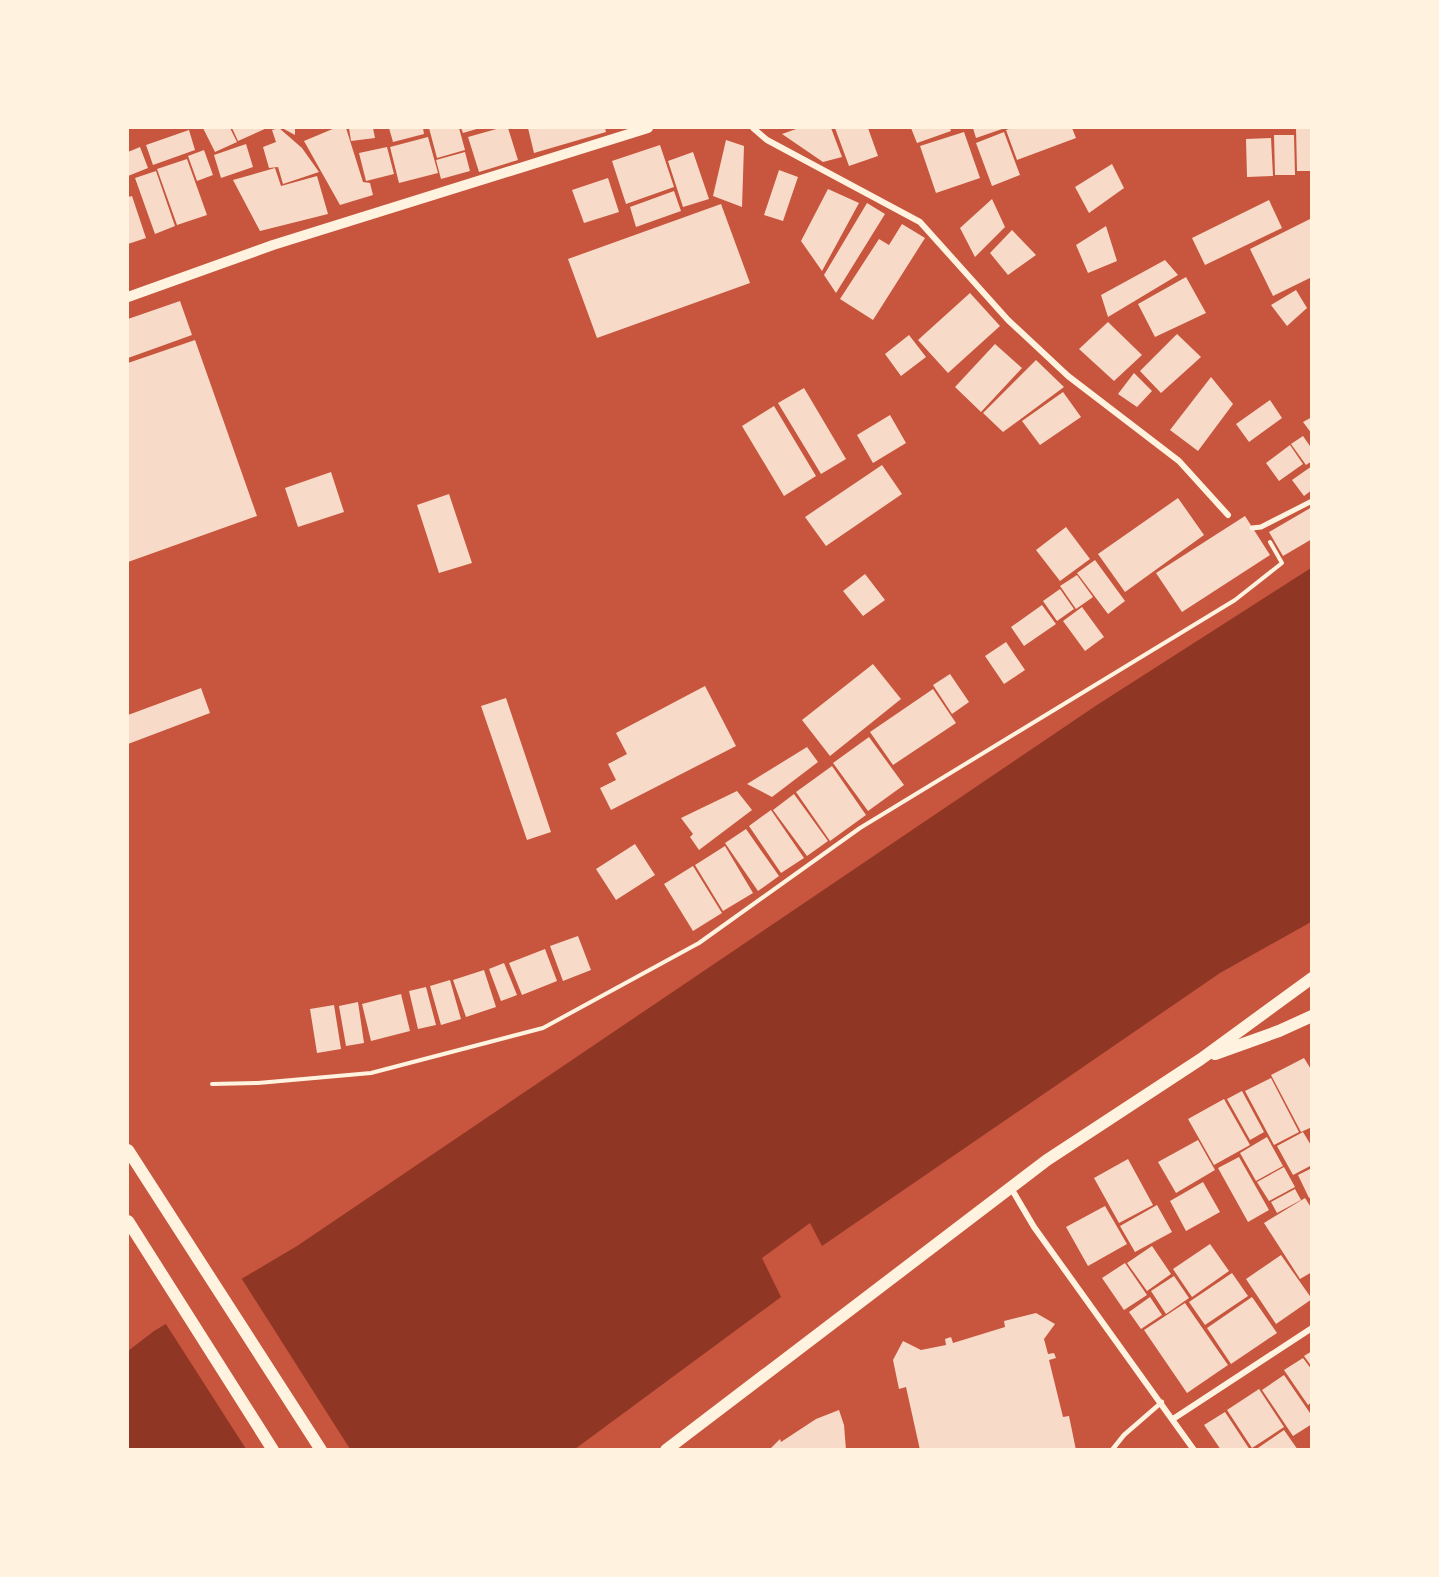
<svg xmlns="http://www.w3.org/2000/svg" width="1439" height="1577" viewBox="0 0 1439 1577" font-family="'Noto Serif',serif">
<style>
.water{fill:#8f3625}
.pier{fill:#c8553d}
.building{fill:#f7dbc8}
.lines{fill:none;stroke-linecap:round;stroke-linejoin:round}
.path{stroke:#fff3e0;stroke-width:4}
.service{stroke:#fff3e0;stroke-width:4.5}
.pedestrian{stroke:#fff3e0;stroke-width:5}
.minor{stroke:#fff3e0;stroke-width:6}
.tertiary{stroke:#fff3e0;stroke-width:10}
.secondary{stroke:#fff3e0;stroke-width:12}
</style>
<rect width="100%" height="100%" fill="#c8553d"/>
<path class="water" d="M1311 568V922L1220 973 822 1246 810 1223 762 1258 781 1297 575 1449 128 1450V1351L154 1331 297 1246 1097 705Z"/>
<path class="pier" d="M240 1276 350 1449H246L164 1321Z"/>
<path class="building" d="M203 128H230L237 142 215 152Z
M232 128H267L238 141Z
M279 128 302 148 319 172 283 184 278 167 269 168 263 147 276 142 272 130Z
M282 128H295V135Z
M335 128H346L363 182 370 183 373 195 340 205 304 141Z
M349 128H373L375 138 351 141Z
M389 128H423L424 134 393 142Z
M429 128H459L465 150 437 158Z
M461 128H480L463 133Z
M500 128H508L518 160 479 172 468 137Z
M528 128H605L606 132 534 153Z
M799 128H831L842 157 823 162 782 134Z
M835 128H868L878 156 849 166Z
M911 128H950L951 131 917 143Z
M973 128H1005L976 138Z
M1012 128H1072L1076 138 1017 160 1006 130Z
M1296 128H1312V171H1297Z
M189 130 195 150 153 165 146 145Z
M964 132 980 178 936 193 920 146Z
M1004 132 1020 175 992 186 976 143Z
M1274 135H1294L1295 175H1275Z
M428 137 438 173 399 183 390 147Z
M1271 138 1273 176 1247 177 1246 139Z
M726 140 744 146 742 207 713 196Z
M246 144 253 167 221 178 214 155Z
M660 145 674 187 626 204 612 161Z
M140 147 148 168 128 176V152Z
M387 147 394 174 366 181 359 153Z
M204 150 213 175 197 181 188 156Z
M465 152 470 171 441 179 436 160Z
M693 152 709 199 683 207 668 161Z
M187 159 207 215 177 225 157 169Z
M1112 164 1124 188 1089 213 1075 187Z
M275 168 281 186 317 176 328 214 260 231 233 180Z
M779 170 798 177 783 221 764 215Z
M156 171 175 226 155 234 135 178Z
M608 178 619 212 584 223 572 190Z
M828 189 859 203 822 271 801 241Z
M674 191 681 211 636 227 630 207Z
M132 196 146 238 128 244V197Z
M992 199 1005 227 975 257 960 228Z
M1269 200 1282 228 1205 265 1192 238Z
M867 203 885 214 836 293 824 275Z
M721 204 750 283 597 338 568 259Z
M1312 218V277L1273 296 1250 249Z
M902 224 925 238 873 320 840 299 879 239 889 245Z
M1106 226 1117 261 1088 273 1076 245Z
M1012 230 1036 255 1008 275 990 253Z
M1165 260 1178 275 1108 317 1101 295Z
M1186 277 1206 313 1155 337 1138 304Z
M1296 290 1307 308 1287 326 1271 305Z
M970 293 1000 326 948 373 918 340Z
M180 301 192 335 128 358V319Z
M1108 322 1142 355 1114 381 1079 349Z
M1177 334 1201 357 1161 393 1140 371Z
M909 335 926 357 901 376 885 354Z
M195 340 257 516 128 562V363Z
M995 344 1022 368 981 412 955 387Z
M1036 360 1064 387 1003 432 983 413Z
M1134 373 1152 391 1137 407 1118 394Z
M1211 377 1233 404 1198 451 1170 430Z
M804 388 846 459 821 474 778 403Z
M1063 392 1081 417 1040 445 1022 421Z
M1270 400 1282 418 1249 442 1236 424Z
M774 406 816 476 784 496 742 426Z
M890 415 906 443 873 463 857 435Z
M1312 417V434L1303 422Z
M1303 436 1312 449V461L1306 465 1291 444Z
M1290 445 1303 464 1279 481 1266 463Z
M882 465 902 494 826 546 805 517Z
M1312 466V490L1304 496 1292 480Z
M331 472 344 512 298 527 285 488Z
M449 494 472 563 439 573 417 505Z
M1178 498 1204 535 1125 592 1098 554Z
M1312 507V539L1283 556 1269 532Z
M1245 516 1270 555 1182 612 1156 573Z
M1066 527 1090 559 1060 581 1036 550Z
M1095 560 1125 601 1108 614 1077 573Z
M865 574 885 600 863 616 843 591Z
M1077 575 1093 597 1076 609 1060 586Z
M1060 589 1074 609 1057 621 1043 601Z
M1042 605 1056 624 1024 646 1011 627Z
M1082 607 1104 637 1085 651 1063 621Z
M1006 642 1025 670 1004 684 985 656Z
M873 664 901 699 830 756 802 720Z
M950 674 969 702 952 714 933 685Z
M705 686 736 746 611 810 600 788 616 780 608 764 627 754 616 733Z
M201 688 210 713 128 744V715Z
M933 689 956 723 893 765 870 732Z
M506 698 551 832 527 840 481 706Z
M869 737 904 785 868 811 833 763Z
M807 747 818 762 772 797 747 784Z
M832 766 866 815 830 841 796 792Z
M737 791 752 810 699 850 690 837 693 834 681 818Z
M794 794 828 841 807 856 773 810Z
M771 810 804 858 781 873 749 826Z
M746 829 779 876 758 891 725 843Z
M635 844 655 875 616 900 596 869Z
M725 846 753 893 723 911 695 865Z
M693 866 722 913 693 931 664 884Z
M578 936 591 970 563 981 550 946Z
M545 949 557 981 522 995 509 963Z
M504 963 517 995 501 1001 489 969Z
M484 970 496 1007 466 1017 453 980Z
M450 980 461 1019 441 1025 430 986Z
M426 987 436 1025 418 1029 409 991Z
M401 994 410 1031 371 1041 362 1004Z
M358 1002 364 1043 346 1046 339 1006Z
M334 1005 341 1049 317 1053 310 1009Z
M1304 1058 1312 1071V1127L1301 1132 1271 1075Z
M1271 1078 1299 1132 1274 1145 1245 1091Z
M1242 1091 1264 1132 1250 1140 1227 1099Z
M1224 1099 1250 1145 1214 1165 1188 1119Z
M1303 1132 1312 1147V1165L1293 1175 1277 1146Z
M1267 1137 1283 1166 1256 1181 1240 1153Z
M1198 1140 1215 1170 1176 1193 1158 1162Z
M1239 1157 1269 1210 1248 1222 1218 1168Z
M1128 1159 1153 1205 1119 1223 1094 1178Z
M1284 1167 1295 1187 1269 1201 1257 1182Z
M1312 1168V1197L1309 1198 1298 1175Z
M1203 1182 1220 1212 1186 1231 1170 1201Z
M1295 1189 1301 1200 1277 1213 1271 1202Z
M1305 1198 1312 1209V1272L1300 1279 1264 1223Z
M1157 1205 1172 1232 1135 1252 1120 1226Z
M1105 1206 1127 1244 1088 1266 1066 1227Z
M1210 1244 1229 1271 1192 1297 1173 1269Z
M1152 1246 1171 1274 1147 1291 1127 1263Z
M1281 1255 1312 1299 1276 1324 1246 1279Z
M1125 1263 1147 1295 1124 1310 1102 1278Z
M1232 1273 1248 1296 1205 1325 1189 1302Z
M1174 1276 1189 1298 1166 1314 1151 1291Z
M1150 1297 1162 1315 1141 1329 1129 1312Z
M1252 1297 1277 1333 1231 1364 1207 1328Z
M1185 1303 1228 1365 1187 1393 1144 1330Z
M1036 1313 1055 1324 1044 1339 1048 1354 1054 1353 1056 1358 1049 1360 1063 1417 1069 1416 1076 1450H920L906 1387 899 1389 893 1360 903 1341 921 1350 946 1345 945 1339 951 1337 953 1343 1005 1327 1004 1321Z
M1312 1351V1367L1304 1356Z
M1303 1358 1312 1370V1402L1308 1405 1284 1370Z
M1284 1375 1312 1416V1424L1293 1436 1262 1390Z
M1259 1389 1284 1427 1252 1448 1227 1410Z
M839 1410 844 1425 846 1450H769L780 1439 781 1442 816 1419Z
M1225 1412 1250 1450H1221L1204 1425Z
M1284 1430 1298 1450H1255Z"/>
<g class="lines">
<path class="path" d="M212 1084 258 1083 371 1073 543 1028 699 943 860 828 1235 600 1282 563 1270 542"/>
<path class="service" d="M1112 1450 1124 1435 1162 1402"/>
<path class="pedestrian" d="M1252 528 1261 527 1312 501"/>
<path class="minor" d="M753 128 767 140 920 222 1008 320 1068 376 1179 461 1228 515
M1011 1188 1034 1227 1194 1450
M1173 1419 1312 1328"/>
<path class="tertiary" d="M128 297 273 245 648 128"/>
<path class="secondary" d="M1215 1054 1279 1031 1312 1016
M128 1150 321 1450
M128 1221 273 1450
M666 1450 1047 1160 1201 1059 1312 978"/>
</g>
<rect width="1439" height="1577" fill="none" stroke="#fff3e0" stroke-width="258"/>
</svg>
